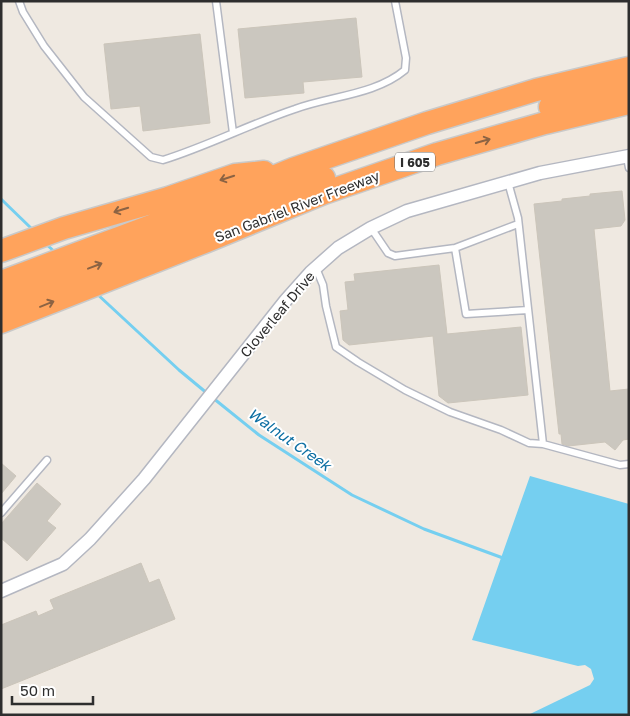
<svg xmlns="http://www.w3.org/2000/svg" width="630" height="716" viewBox="0 0 630 716" font-family="'Golos Text',sans-serif">
<style>
.water{fill:#75cff0}
.lines{fill:none;stroke-linecap:round;stroke-linejoin:round}
.stream{stroke:#75cff0;stroke-width:3}
.building{fill:#cbc7bf;stroke:#cbc5ba}
.service-casing{stroke:#b4b7c1;stroke-width:9}
.minor-casing{stroke:#b4b7c1;stroke-width:15}
.motorway-casing{stroke:#c9c9c9;stroke-width:25}
.service{stroke:#fff;stroke-width:6}
.minor{stroke:#fff;stroke-width:12}
.motorway{stroke:#ffa35c;stroke-width:22}
.oneway{stroke:#8c6343}
.labels{text-anchor:middle;dominant-baseline:central;stroke-width:4;stroke-linejoin:round;paint-order:stroke}
.shield{fill:#fff;stroke:#6d6d6d;stroke-width:1}
.shield-label{font-size:12px;font-weight:bold;fill:#2e2e2e}
.street-label{font-size:14px;fill:#2e2e2e;stroke:#fff}
.water-label{font-size:15px;font-style:italic;fill:#0d6fa3;stroke:#fff}
</style>
<rect width="100%" height="100%" fill="#efe9e1"/>
<path class="water" d="M530 476 629 504V715H528L590 685 594 679 591 669 585 665 578 666 472 640Z"/>
<g class="lines">
<path class="stream" d="M1 199 33 230
M46 244 56 253
M96 293 179 370 208 394
M213 398 259 435 352 495 424 529 503 558"/>
</g>
<path class="building" d="M356 18 362 77 303 82 304 93 245 98 238 29Z
M200 34 210 123 143 131 140 106 111 109 104 44Z
M622 191 625 220 621 226 594 229 610 391 629 389V439L623 440 615 450 605 442 568 446 562 444 561 434H559L534 204 562 201V199L590 196V194Z
M439 265 447 334 521 327 528 395 448 403 439 396 433 336 349 345 343 340 340 311 348 310 345 282 355 281 354 274Z
M1 463 16 476 1 494Z
M37 483 61 504 47 521 56 528 27 561 1 538V524Z
M141 563 149 583 159 579 175 619 1 689V625L36 611 38 616 54 609 50 600Z"/>
<g class="lines">
<defs>
<path id="service" d="M19 1 23 12 44 46 84 97 151 157 163 160C208 146 250 124 295 109 330 96 375 95 405 70L406 58 395 1
M216 1 233 133
M627 157 629 168
M508 182 518 218 543 444 620 465 629 464
M371 228 388 253 395 256 455 248 518 224
M455 248 466 314 528 310
M316 268 323 285 326 306 336 347 358 362 405 390 450 412 501 430 529 443 543 444
M1 513 47 460"/>
<path id="minor" d="M1 591 63 564 90 539 144 479 286 300 311 272 338 248 371 228 407 211 540 173 629 156"/>
<path id="motorway" d="M550 107 629 87
M1 251 64 228 168 198 235 175 264 172
M1 282 183 214 293 169 427 123 536 90 629 68
M1 305 71 275 196 229 288 191 324 178
M1 322 207 241 324 193 437 154 545 123 629 103"/>
</defs>
<use href="#service" class="service-casing"/>
<use href="#minor" class="minor-casing"/>
<use href="#motorway" class="motorway-casing"/>
<use href="#service" class="service"/>
<use href="#minor" class="minor"/>
<use href="#motorway" class="motorway"/>
</g>
<defs><path id="oneway-shaft" d="M-6 0H5M1.5-3L5.5 0L1.5 3" fill="none" stroke-width="1.6" stroke-linecap="round" stroke-linejoin="round" transform="scale(1.25)"/></defs>
<g class="oneway">
<use href="#oneway-shaft" transform="translate(483 141) rotate(-16)"/>
<use href="#oneway-shaft" transform="translate(227 178) rotate(162)"/>
<use href="#oneway-shaft" transform="translate(121 210) rotate(163)"/>
<use href="#oneway-shaft" transform="translate(95 266) rotate(-21)"/>
<use href="#oneway-shaft" transform="translate(47 304) rotate(-22)"/>
</g>
<g class="labels">
<rect class="shield" x="395" y="152.5" width="40" height="19" rx="4"/>
<g class="shield-label">
<text x="415" y="162">I 605</text>
</g>
<g class="street-label">
<text transform="translate(297 206) rotate(-21)">San Gabriel River Freeway</text>
<text transform="translate(277 314) rotate(-50)">Cloverleaf Drive</text>
</g>
<g class="water-label">
<text transform="translate(290 439) rotate(35)">Walnut Creek</text>
</g>
</g>
<rect width="630" height="716" fill="none" stroke="#2e2e2e" stroke-width="5"/>
<path d="M12 696v8h81v-8" fill="none" stroke="#2e2e2e" stroke-width="2.5"/>
<text x="20" y="696" font-size="15" fill="#2e2e2e" stroke="#ffffff" stroke-width="4" paint-order="stroke">50 m</text>
</svg>
